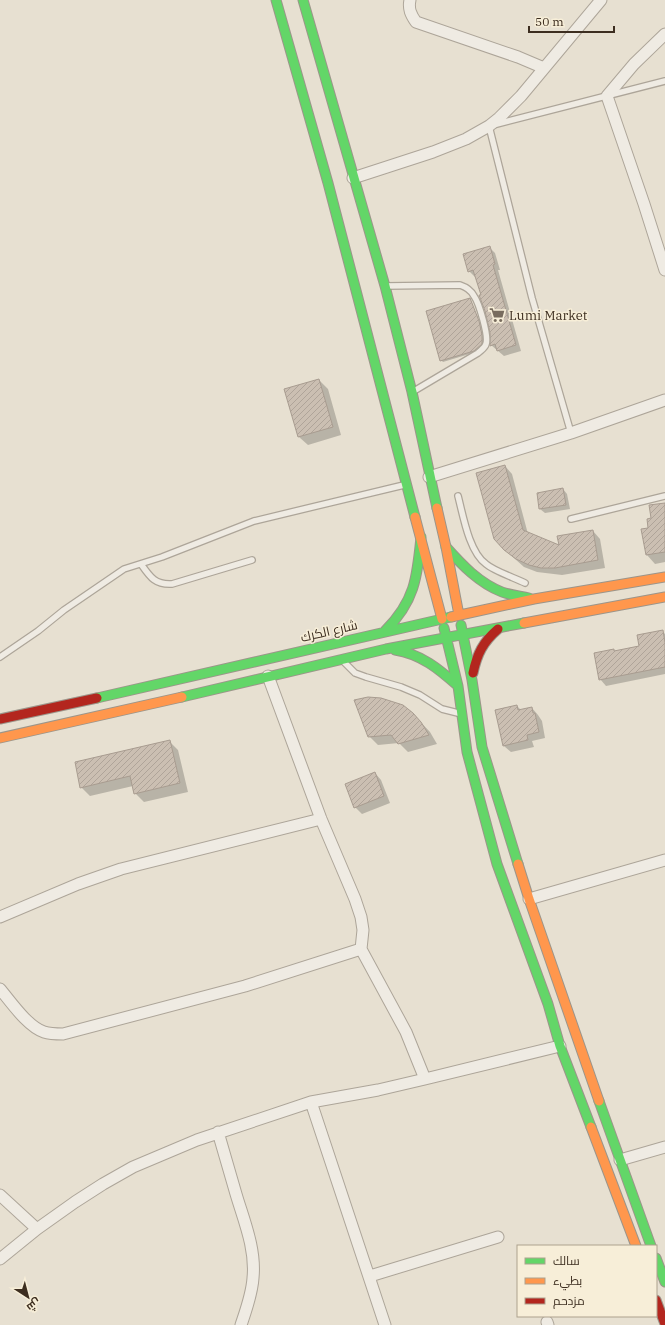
<svg xmlns="http://www.w3.org/2000/svg" width="665" height="1325" viewBox="0 0 665 1325" font-family="'IBM Plex Serif',Cairo,serif">
<style>
.shadow{fill:#0003}
.building{fill:url(#building-hatch);stroke:#a89c90}
.lines{fill:none;stroke-linecap:round;stroke-linejoin:round}
.lane-casing{stroke:#ada599;stroke-width:8}
.street-casing{stroke:#ada599;stroke-width:13}
.fast-casing{stroke:#9c958a;stroke-width:11}
.slow-casing{stroke:#9c958a;stroke-width:11}
.jam-casing{stroke:#9c958a;stroke-width:11}
.lane{stroke:#efebe3;stroke-width:5.5}
.street{stroke:#efebe3;stroke-width:11}
.fast{stroke:#63d668;stroke-width:9}
.slow{stroke:#ff974d;stroke-width:9}
.jam{stroke:#b3261e;stroke-width:9}
.labels{text-anchor:middle;dominant-baseline:central;stroke-width:3;stroke-linejoin:round;paint-order:stroke}
.poi-label{font-size:13px;fill:#3d2e20;stroke:#f7eed8;text-anchor:start}
.street-label{font-size:13px;fill:#3d2e20;stroke:#f7eed8}
</style>
<defs>
<pattern id="building-hatch" width="6" height="6" patternUnits="userSpaceOnUse"><rect width="6" height="6" fill="#cbbfb2"/><path d="M-1 1l2-2M0 6l6-6M5 7l2-2" fill="none" stroke="#afa499"/></pattern>
</defs>
<rect width="100%" height="100%" fill="#e7e0d1"/>
<path class="shadow" d="M489 247 495 253 500 270H498L521 351 504 356 491 345V333L476 277H475L469 271Z
M470 299 480 323 483 337V346L476 352 443 362 441 360Z
M319 380 328 389 341 435 308 445 299 437Z
M505 466 512 474 528 534 560 547 593 531 600 539 605 568 562 575 537 572 524 567 505 550Z
M563 489 567 494 570 509 545 513 540 509 538 494Z
M665 504V562L655 564 647 555 642 530 650 529 652 519Z
M662 631 665 634V674L606 686 600 679 613 650 615 651 640 646Z
M517 706 522 711 532 708 538 715 542 721 545 738 532 741 534 747 511 752 504 746Z
M413 714 430 732 437 744 408 752 399 743 378 745 369 736Z
M169 741 178 750 188 792 144 802 135 793 133 786 90 796 81 787Z
M375 773 381 780 390 803 362 814 355 807Z"/>
<path class="building" d="M490 246 495 264 493 265 516 345 497 351 495 344 490 346V333L485 311 479 295H481L473 270 468 272 463 254Z
M470 298 479 321 482 335V344L474 351 440 361 426 311Z
M319 379 333 427 298 437 284 389Z
M505 465 523 530 559 545 557 536 593 530 598 560 555 568H541L529 565 516 559 504 550 494 539 476 473Z
M563 488 566 505 539 509 537 493Z
M665 503V552L646 555 641 529 648 528 647 519 651 518 649 505Z
M663 630 665 643V667L599 680 594 653 614 649V651L639 646 637 635Z
M368 697 381 698 403 705 413 713 421 722 429 735 398 744 391 735 368 737 354 700Z
M517 705 518 710 532 707 533 713H535L539 732 527 735 528 740 503 746 495 710Z
M170 740 180 783 134 794 130 776 80 788 75 762Z
M375 772 384 796 354 808 345 784Z"/>
<g class="lines">
<defs>
<path id="lane" d="M386 286 460 285C466 287 471 290 474 296 479 303 489 336 486 344 485 348 481 350 478 353L414 391
M571 433 532 298 489 126 665 81
M458 496C463 515 469 552 486 564 494 571 515 578 525 583
M571 519 665 496
M141 564C150 577 155 585 172 584L252 560
M0 657 38 631 64 610 124 569 162 557 254 521 404 485
M344 662 355 673 366 677 401 687 420 695 442 709 458 713"/>
<path id="street" d="M410 0C408 9 411 15 416 22L518 57 544 68
M665 34 634 64 607 96 644 204 665 270
M353 178 433 152 466 139 489 126 499 118 521 96 601 0
M429 477 571 433 665 400
M268 676 321 819 355 899 361 917 363 930 361 949 406 1032 425 1079
M529 899 665 860
M0 917 78 884 121 869 321 819
M0 989C11 1002 28 1027 44 1032 50 1034 56 1034 63 1034L245 986 361 949
M311 1102 385 1325
M218 1132C224 1153 230 1174 236 1194 244 1221 256 1249 253 1278 252 1294 246 1310 241 1325
M620 1160 665 1147
M0 1195 37 1229
M0 1259 37 1229 75 1202 103 1184 133 1167 197 1140 311 1102 378 1090 425 1079 560 1046
M370 1276 498 1237
M547 1322 548 1325"/>
<path id="fast" d="M276 0 328 183 415 517
M303 0 385 286 412 392 437 508
M446 547C462 565 479 583 502 592 510 595 520 596 529 598
M461 625 472 680 482 747 518 864
M444 628 458 686 467 752 497 864 548 1004 560 1046 591 1127
M385 631C415 601 417 578 421 537
M395 650C421 654 439 669 458 686
M182 697 386 649 524 623
M97 698 451 617
M599 1101 651 1246
M656 1258 665 1282"/>
<path id="slow" d="M437 508 446 547 459 615
M415 517 442 619
M451 617 534 599 665 577
M524 623 665 597
M0 738 182 697
M518 864 529 899 599 1101
M591 1127 636 1246"/>
<path id="jam" d="M473 673C477 654 483 642 498 629
M0 719 97 698
M656 1300 665 1324"/>
</defs>
<use href="#lane" class="lane-casing"/>
<use href="#street" class="street-casing"/>
<use href="#fast" class="fast-casing"/>
<use href="#slow" class="slow-casing"/>
<use href="#jam" class="jam-casing"/>
<use href="#lane" class="lane"/>
<use href="#street" class="street"/>
<use href="#fast" class="fast"/>
<use href="#slow" class="slow"/>
<use href="#jam" class="jam"/>
</g>
<defs>
<symbol id="supermarket-bare" viewBox="-9 -9 18 18"><path d="M-6-5.5h2.5l.6 2H6L4.5 2H-2.5L-4.4-4H-6ZM-1.5 3.2a1.3 1.3 0 1 0 .1 0ZM3 3.2a1.3 1.3 0 1 0 .1 0Z" fill="#786c5e" stroke="#f7eed8" stroke-width="2.5" paint-order="stroke"/></symbol>
</defs>
<g fill-rule="evenodd">
<use href="#supermarket-bare" x="486" y="304" width="22" height="22"/>
</g>
<g class="labels">
<g class="poi-label">
<text x="509" y="315">Lumi Market</text>
</g>
<g class="street-label">
<text transform="translate(329 631) rotate(-13)">شارع الكرك</text>
</g>
</g>
<rect x="517" y="1245" width="140" height="72" fill="#f7eed8" stroke="#ada18e"/>
<rect x="525" y="1258" width="20" height="6" fill="#63d668" stroke="#ada18e"/>
<text x="553" y="1265" font-size="12" fill="#3d2e20">سالك</text>
<rect x="525" y="1278" width="20" height="6" fill="#ff974d" stroke="#ada18e"/>
<text x="553" y="1285" font-size="12" fill="#3d2e20">بطيء</text>
<rect x="525" y="1298" width="20" height="6" fill="#b3261e" stroke="#ada18e"/>
<text x="553" y="1305" font-size="12" fill="#3d2e20">مزدحم</text>
<g transform="translate(28 1297) rotate(144)" stroke="#f7eed8" stroke-width="3" paint-order="stroke">
<path d="M0-3L7 15L0 10L-7 15Z" fill="#3d2e20"/>
<text y="-6" font-size="11" font-weight="bold" text-anchor="middle" fill="#3d2e20">ش</text>
</g>
<path d="M529 26v6h85v-6" fill="none" stroke="#3d2e20" stroke-width="2"/>
<text x="535" y="26" font-size="12" fill="#3d2e20" stroke="#f7eed8" stroke-width="3" paint-order="stroke">50 m</text>
</svg>
